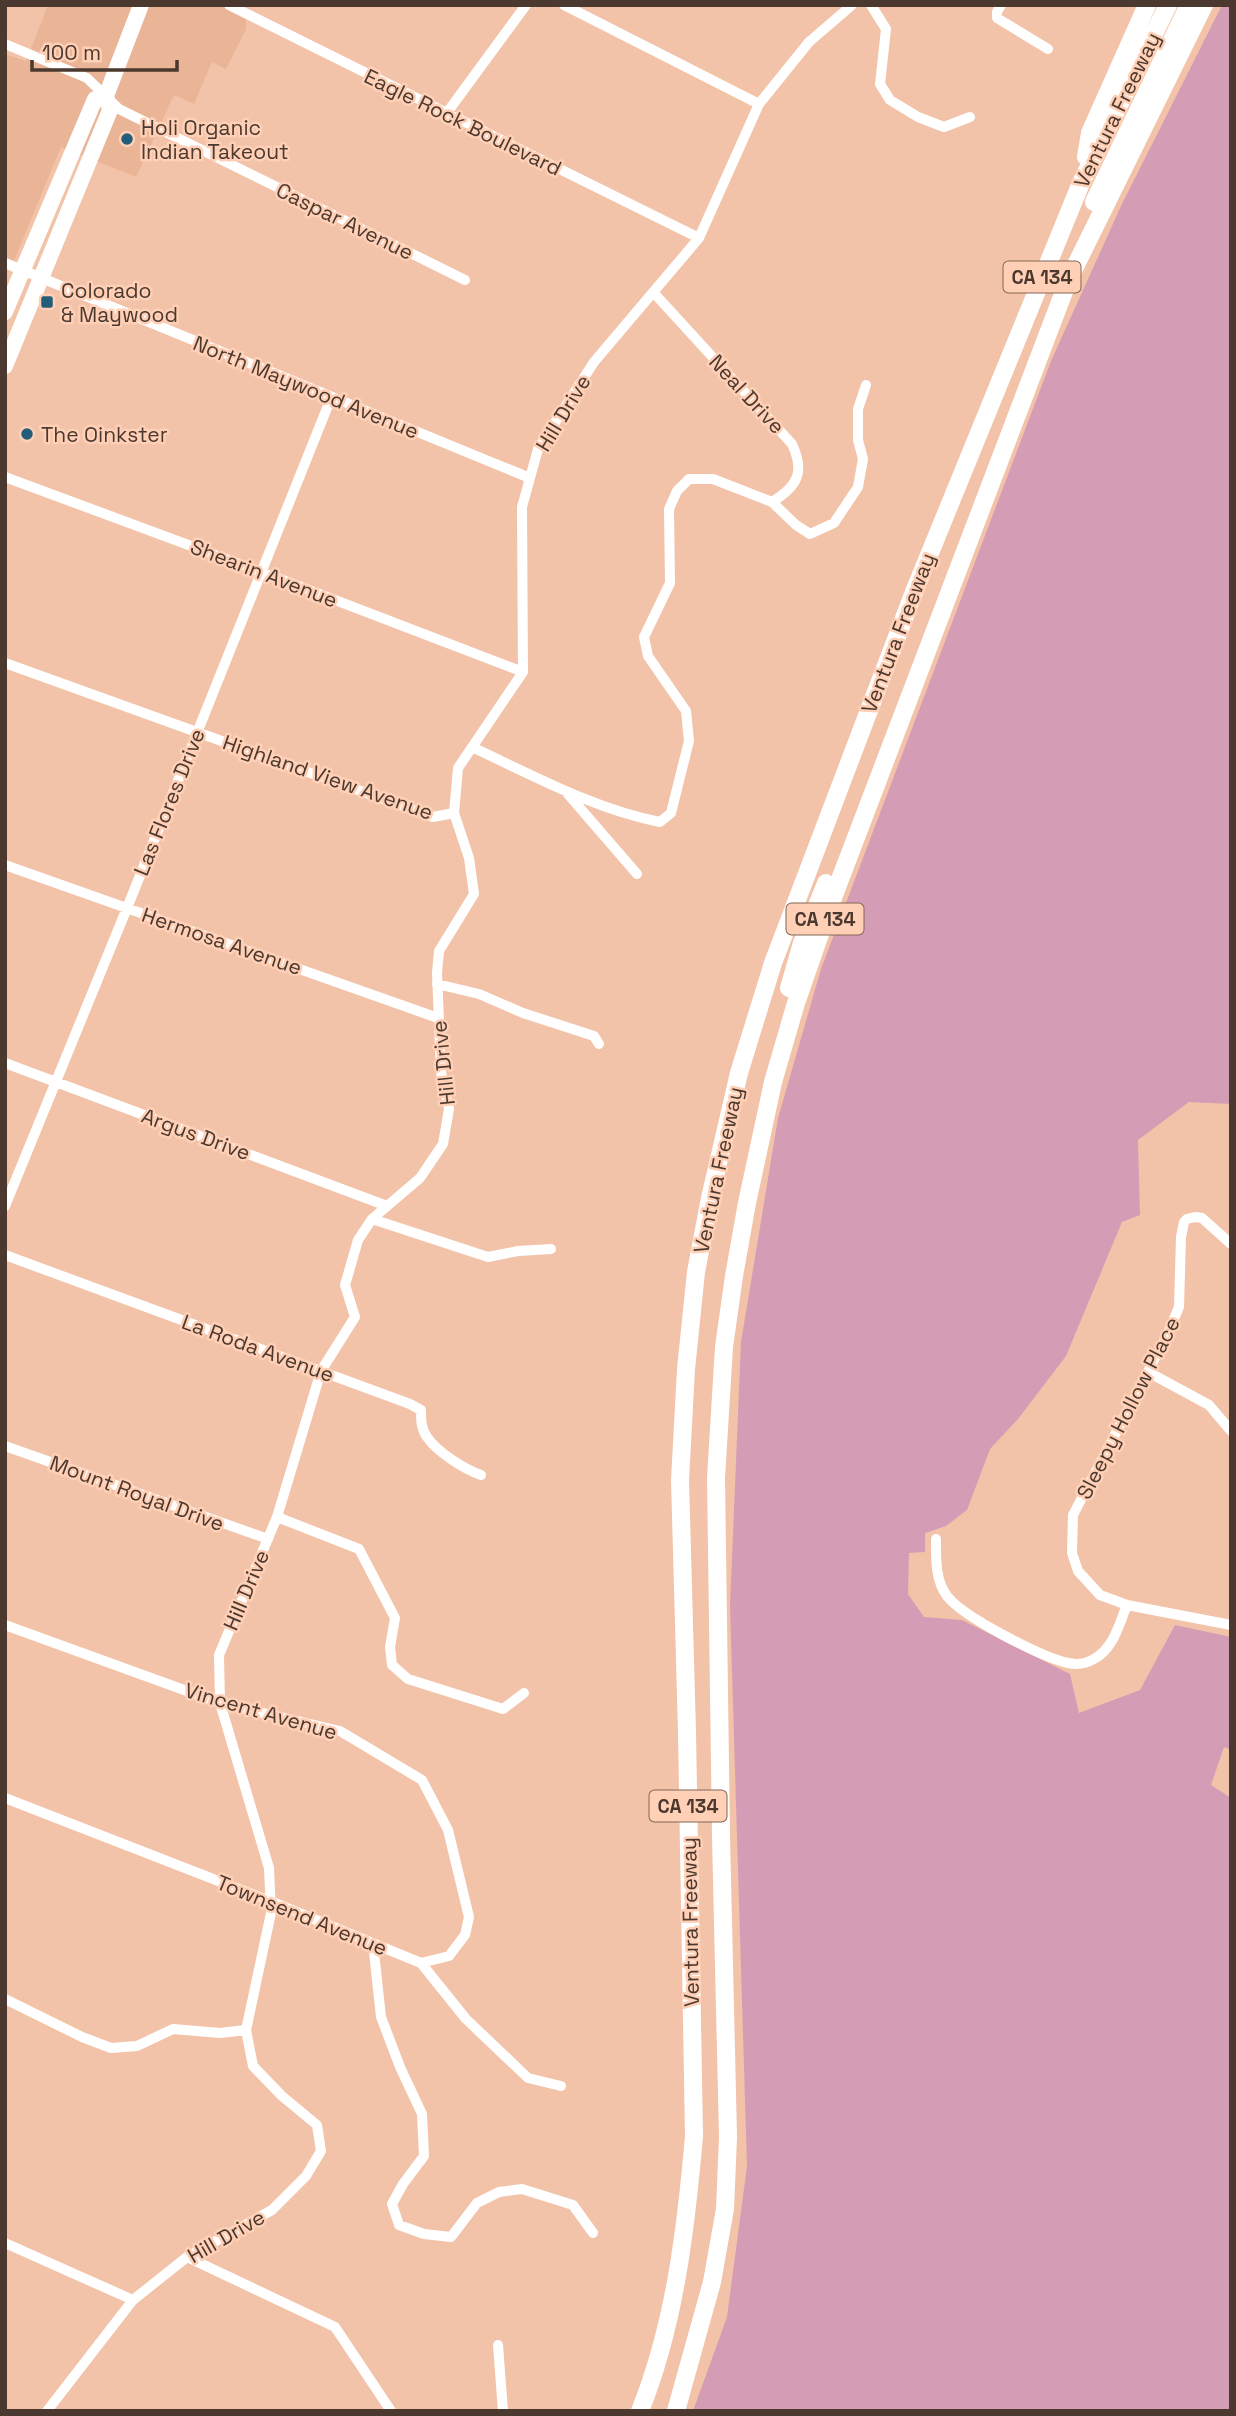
<svg xmlns="http://www.w3.org/2000/svg" width="1236" height="2416" viewBox="0 0 1236 2416" font-family="'Space Grotesk',sans-serif">
<style>
.built{fill:#eab597}
.green{fill:#d59db5}
.lines{fill:none;stroke-linecap:round;stroke-linejoin:round}
.minor{stroke:#fff;stroke-width:10}
.primary{stroke:#fff;stroke-width:16}
.motorway{stroke:#fff;stroke-width:18}
.poi-dot{fill:#245d77;stroke:#ffd0b6;stroke-width:2.5}
.labels{text-anchor:middle;dominant-baseline:central;stroke-width:5;stroke-linejoin:round;paint-order:stroke}
.shield{fill:#ffd0b6;stroke:#816657;stroke-width:2}
.shield-label{font-size:19px;font-weight:bold;fill:#4b382e}
.street-label{font-size:21px;fill:#4b382e;stroke:#ffd0b6}
.poi-label{font-size:21px;fill:#4b382e;stroke:#ffd0b6;text-anchor:start}
</style>
<rect width="100%" height="100%" fill="#f2c3a9"/>
<path class="built" d="M48 5H246V29L226 69 212 62 194 104 174 95 136 177 61 147 14 261 5 257V54L26 61Z"/>
<path class="green" d="M1222 5H1231V1104L1189 1102 1138 1140 1140 1215 1122 1222 1066 1356 1018 1419 990 1449 967 1510 946 1526 925 1533V1552L909 1553 908 1594 924 1617 962 1620 1070 1674 1079 1713 1140 1690 1175 1625 1231 1637V1750L1224 1747 1211 1785 1231 1798V2411H693L727 2317 747 2166 730 1606 741 1342 778 1118 821 969 1051 361 1121 206Z"/>
<g class="lines">
<path class="minor" d="M229 5 699 238
M564 5 759 104
M871 5 886 29 880 84 890 100 918 117 944 127 970 117
M1001 5 997 12V18L1048 49
M5 44 87 78 119 109 465 280
M446 114 526 5
M5 263 530 478
M654 293 792 444C805 472 798 486 772 502
M5 477 275 577 523 672
M5 663 433 817 454 813
M472 747C532 775 596 810 660 822L671 813 689 741 686 711 648 656 644 637 670 583 669 509 677 491 689 479H713L772 502 796 525 810 534 834 523 858 487 863 459 858 440V409L866 385
M567 793 637 874
M5 865 438 1018
M437 984 479 994 523 1013 594 1036 599 1044
M5 1063 387 1206
M5 1206 127 908 331 398
M372 1219 488 1257 518 1251 551 1249
M1231 1244 1202 1218 1195 1217 1187 1219 1184 1222 1181 1237 1179 1307 1167 1335 1073 1515 1072 1553 1078 1571 1100 1595 1127 1605 1231 1625
M5 1255 410 1404 421 1410C421 1420 421 1429 427 1437 437 1452 464 1469 481 1475
M1148 1372 1209 1405 1231 1431
M5 1446 268 1539
M277 1517 359 1549 395 1618 390 1647 392 1665 408 1679 503 1709 524 1693
M936 1539C936 1558 935 1580 947 1596 963 1617 1043 1658 1068 1663 1077 1665 1087 1663 1094 1659 1114 1648 1119 1624 1127 1605
M5 1625 220 1703 340 1731 422 1780 448 1830 469 1917 465 1935 449 1956 421 1963
M5 1798 270 1901 421 1963 466 2019 528 2078 561 2086
M373 1943 381 2017 400 2067 422 2114 424 2156 403 2184 392 2204 399 2225 424 2234 451 2237 477 2203 499 2192 522 2189 573 2205 593 2233
M5 1999 82 2037 111 2048 137 2046 173 2029 220 2033 246 2030
M5 2243 133 2300
M187 2257 335 2327 391 2411
M498 2345 503 2411
M47 2411 133 2300 187 2257 272 2210 306 2176 321 2151 317 2125 282 2096 253 2066 246 2030 271 1913 269 1868 220 1703 219 1655 277 1517 321 1371 355 1317 345 1285 358 1240 372 1219 420 1178 443 1144 449 1109 441 1072 437 973 439 951 474 894 469 858 454 813 458 768 523 672 522 507 538 449 594 362 699 238 759 104 809 42 852 5"/>
<path class="primary" d="M5 312 95 99 106 96
M5 366 110 110 106 96 141 5"/>
<path class="motorway" d="M1086 157 1090 133 1147 5
M1094 202 1189 5
M789 988 802 943 826 883
M640 2411C675 2324 686 2228 694 2136L687 1732 680 1480 686 1369 696 1272 710 1198 739 1073 773 963 914 592 1081 183 1168 5
M676 2411 712 2282 725 2209 728 2137 721 1836 716 1478 724 1347 734 1276 747 1203 773 1082 796 1003 828 911 1068 281 1204 5"/>
</g>
<g class="poi-dot">
<circle cx="127" cy="139" r="7"/>
<rect x="40" y="295" width="14" height="14" rx="3.5"/>
<circle cx="27" cy="434" r="7"/>
</g>
<g class="labels">
<g class="shield">
<rect x="1003.5" y="261.5" width="77" height="31" rx="5"/>
<rect x="786.5" y="903.5" width="77" height="31" rx="5"/>
<rect x="649.5" y="1790.5" width="77" height="31" rx="5"/>
</g>
<g class="shield-label">
<text x="1042" y="277">CA 134</text>
<text x="825" y="919">CA 134</text>
<text x="688" y="1806">CA 134</text>
</g>
<g class="street-label">
<text transform="translate(1117 110) rotate(-64)">Ventura Freeway</text>
<text transform="translate(463 122) rotate(26)">Eagle Rock Boulevard</text>
<text transform="translate(345 221) rotate(26)">Caspar Avenue</text>
<text transform="translate(306 387) rotate(22)">North Maywood Avenue</text>
<text transform="translate(747 394) rotate(47)">Neal Drive</text>
<text transform="translate(563 413) rotate(-59)">Hill Drive</text>
<text transform="translate(264 573) rotate(21)">Shearin Avenue</text>
<text transform="translate(898 633) rotate(-69)">Ventura Freeway</text>
<text transform="translate(328 777) rotate(19)">Highland View Avenue</text>
<text transform="translate(169 802) rotate(-68)">Las Flores Drive</text>
<text transform="translate(222 941) rotate(19)">Hermosa Avenue</text>
<text transform="translate(443 1063) rotate(-96)">Hill Drive</text>
<text transform="translate(196 1134) rotate(20)">Argus Drive</text>
<text transform="translate(718 1170) rotate(-78)">Ventura Freeway</text>
<text transform="translate(258 1348) rotate(20)">La Roda Avenue</text>
<text transform="translate(1128 1408) rotate(-63)">Sleepy Hollow Place</text>
<text transform="translate(137 1493) rotate(20)">Mount Royal Drive</text>
<text transform="translate(246 1590) rotate(-67)">Hill Drive</text>
<text transform="translate(261 1711) rotate(16)">Vincent Avenue</text>
<text transform="translate(302 1915) rotate(22)">Townsend Avenue</text>
<text transform="translate(690 1922) rotate(-91)">Ventura Freeway</text>
<text transform="translate(226 2236) rotate(-30)">Hill Drive</text>
</g>
<g class="poi-label">
<text x="141" y="127">Holi Organic<tspan x="141" dy="24">Indian Takeout</tspan></text>
<text x="61" y="290">Colorado<tspan x="61" dy="24">&amp; Maywood</tspan></text>
<text x="41" y="434">The Oinkster</text>
</g>
</g>
<rect width="1236" height="2416" fill="none" stroke="#4b382e" stroke-width="14"/>
<path d="M32 60v10h145v-10" fill="none" stroke="#4b382e" stroke-width="3.5"/>
<text x="42" y="60" font-size="21" fill="#4b382e" stroke="#ffd0b6" stroke-width="5" paint-order="stroke">100 m</text>
</svg>
